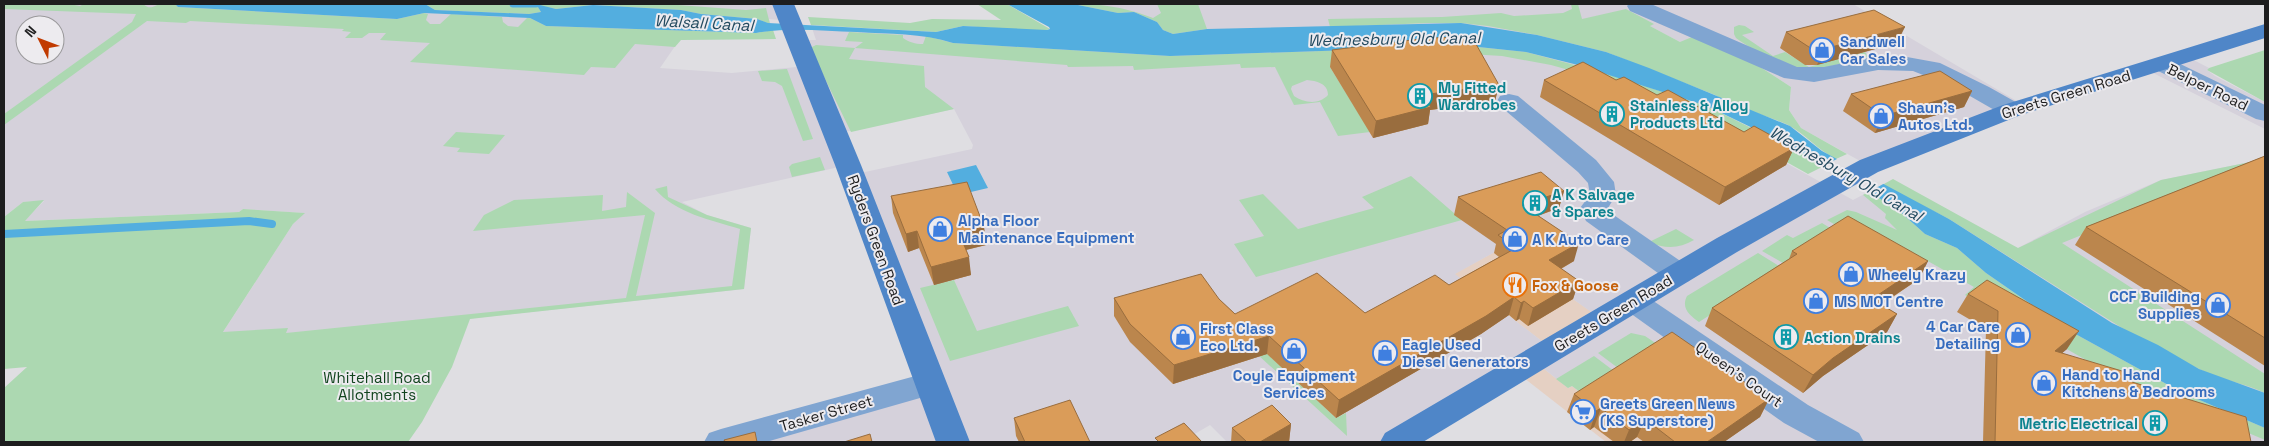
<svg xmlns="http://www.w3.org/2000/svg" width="2269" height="446" viewBox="0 0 2269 446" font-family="'Space Grotesk',sans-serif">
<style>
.commercial{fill:#e5d0c3}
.built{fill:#d5d1db;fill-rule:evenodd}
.green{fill:#acd8b1;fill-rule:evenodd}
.water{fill:#53aedf}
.pier{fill:#dfdee2}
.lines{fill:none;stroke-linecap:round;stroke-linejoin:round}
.stream-far1{stroke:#53aedf;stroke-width:7}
.stream{stroke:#53aedf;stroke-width:8}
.street{fill:#80a5d1;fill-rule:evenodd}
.secondary{fill:#4f86c8;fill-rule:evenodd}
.wall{fill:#bb864d}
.shaded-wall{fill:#996d3e}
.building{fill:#da9c59;stroke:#996d3e}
.labels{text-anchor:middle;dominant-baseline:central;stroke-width:4;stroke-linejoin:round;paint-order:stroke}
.shop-label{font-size:15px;font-weight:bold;fill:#366cbe;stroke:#edebef;text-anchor:start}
.culture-label{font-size:15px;font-weight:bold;fill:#0d838f;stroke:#edebef;text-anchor:start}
.street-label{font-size:15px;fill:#1d1d1e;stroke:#edebef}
.food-label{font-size:15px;font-weight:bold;fill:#c56008;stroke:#edebef;text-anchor:start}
.park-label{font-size:15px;fill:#11441e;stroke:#edebef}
.water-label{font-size:16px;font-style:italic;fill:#244b60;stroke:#edebef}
</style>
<rect width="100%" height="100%" fill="#dfdee2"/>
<path class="commercial" d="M1502 248 1573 299 1602 319 1552 349 1454 274Z
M1533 360 1568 388 1572 386 1644 442H1606L1515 371Z"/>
<path class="built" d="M4 4H783L790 21 769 19 771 26 691 23 660 68 732 73 807 66 797 40H816L812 28 1123 39 1035 4H1853L2025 106 1869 166 1801 128 1789 110 1791 87 1754 63 1680 42 1650 26 1626 9 1604 62 1853 200 1874 189 2018 248 2085 212 2161 180 2265 159V442H1644L1572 386 1568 388 1533 360 1397 442H1227L1210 425 1181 442H721L930 384 851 175 972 149 973 145 954 109 835 134 848 165 682 202 707 215 751 228 744 289 214 346 293 224 304 213 243 209 239 212 24 221 44 201 23 202 4 217ZM25 25H55V55H25ZM1502 248 1573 299 1601 319 1552 349 1455 274Z
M2186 56 2209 68 2207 70 2215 76 2265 102V129L2145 69Z"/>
<path class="green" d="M4 4H69L80 6 84 4H143C151 11 153 5 162 4 166 3 171 4 175 4L178 7 397 19 424 13 428 14 426 20 430 24H440L451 14 502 17 503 22 508 26 518 27 527 18H530L546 26 756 33 773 30 776 39 681 40 675 47 635 44 615 68 591 67 584 75 410 62 430 43 380 40 386 33H369L362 38H345L351 32 342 31 344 29 190 21 186 23 147 21 4 125V114L132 22 136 14 4 9Z
M425 4H664L746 10 766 8 770 24 757 19 701 14 681 10 593 5 556 9 537 5 541 12 529 14 435 10Z
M977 4H1007L1050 29 1043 31 963 26 936 32 811 25 808 17 910 23 932 19 1001 20Z
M1073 4C1104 4 1124 7 1153 18L1161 13 1157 4H1198L1207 29 1173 34 1163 30 1157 22 1134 12 1118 13Z
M1571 4H1578L1582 19 1626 9 1654 24 1650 26 1680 42 1692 37 1754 63 1791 87 1789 110 1801 128 1847 154 1836 159C1818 150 1805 134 1788 125 1764 114 1737 109 1715 95L1606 52 1537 35 1488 26 1461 23H1429L1330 27 1328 19 1442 17 1501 13 1514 16 1563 13 1572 9Z
M1739 25 1745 26 1754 32 1742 35 1773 56 1785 52 1809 67 1865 52 1868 57C1848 61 1818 72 1799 69 1783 66 1749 48 1736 38L1734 34V27Z
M849 32 903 35V38C909 42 915 44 923 44L926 36 953 43 1170 56 1469 46 1526 52 1601 72 1707 106 1826 165 1808 174 1700 114 1619 84 1551 65 1502 56 1469 54 1330 67 1370 132 1338 136 1320 102 1294 105 1275 67 1241 68 1240 64 1134 70 1133 66 1068 67 1067 65 855 48 849 59 924 66 925 87 954 109 851 132 810 48 816 45 855 48 863 42 845 41ZM1307 80C1316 81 1328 83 1328 95 1319 105 1304 103 1294 96L1291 89 1292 86Z
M2265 50V102L2207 70 2209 68Z
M787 69 813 139 803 141 782 86 775 82 762 81 758 71Z
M456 132 505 135 489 154 457 152 460 148 443 146Z
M820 157 825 170 792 177 789 167 792 164Z
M2265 159V161L2062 243 2265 374V393C2244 383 2221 380 2199 369 2176 358 2154 344 2130 333L1949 219 1882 185 1893 179 2018 248 2161 180Z
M1411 176 1462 220 1256 277 1234 244 1264 236 1239 200 1263 194 1298 229 1374 208 1362 197Z
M667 186 668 197 707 215 751 228 744 289 470 319 452 367 422 422 408 442H4V388L27 367 4 369V217L23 202 44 200 25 221 239 212 243 209 305 213 293 224 223 332 288 328 286 333 626 298 645 215 473 231 484 215 514 200 603 195 602 211 626 207 627 192 655 213 636 296 732 286 740 229C711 220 675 213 655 189Z
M1869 191 1896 208 1925 234 1957 248 1986 273 2070 331 2181 392 2265 428V440L2114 376 1977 298 1974 300 1965 295 1974 287 1876 232 1863 241 1827 220 1847 210 1856 212 1897 230 1885 218 1886 214 1863 195Z
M1822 223 1835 231 1783 263 1762 251 1787 235 1793 238Z
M1676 229 1694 240C1679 249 1665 249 1649 242Z
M1758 253 1779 266V271L1699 322C1689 315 1681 308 1687 296Z
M954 280 977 331 1068 306 1079 326 950 361 920 288Z
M1241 329 1336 418 1346 413 1347 436 1234 333Z
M1631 333 1645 336 1660 346 1622 371 1598 353Z
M1594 356 1618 374 1584 395 1572 386 1568 388 1556 379Z"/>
<path class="water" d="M175 4H425L435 10 529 14 541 12 536 4 556 9 593 5 681 10 701 14 757 19 768 23 936 32 963 26 1047 30 1050 29 1049 27 1007 4H1073L1118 13 1134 12 1157 22 1163 30 1173 34 1207 29 1461 23 1537 35 1606 52 1649 68 1790 126 1822 151 1949 219 2112 323 2158 345 2199 369 2265 393V428L2181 392 2070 331 1986 273 1957 248 1925 234 1896 208 1794 148 1707 106 1574 64 1526 52 1469 46 1170 56 953 43C922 33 889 34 857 32 824 31 789 27 756 33L546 26 530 18 424 13 397 19 178 7Z
M976 165 988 188 958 195 947 172Z"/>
<path class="pier" d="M1839 158 1885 183 1867 193 1823 166Z"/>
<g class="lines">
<path class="stream-far1" d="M513 4H536"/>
<path class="stream" d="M4 234 249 221 272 224"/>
<path class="street" d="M1629 4H1651L1797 67H1824L1878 56 1896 55 1940 63 1989 87 2021 105 2024 110 2021 115 2012 117 2003 115 1956 88 1913 71 1878 70 1814 82 1784 78 1630 11 1627 6Z
M2162 57 2170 59 2265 105V121L2256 119 2154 69 2150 64 2154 59Z
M1509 94 1518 96 1596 160 1614 182 1616 195 1608 208V211L1689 267 1693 274 1689 281 1679 284 1669 281 1586 221 1580 208 1590 195 1588 183 1578 172 1500 106 1497 101 1500 96Z
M1633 291 1643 294 1808 405 1859 433 1864 442H1819L1784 423 1623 308 1618 301 1623 294Z
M930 372 941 376 946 384 941 392 766 442H704L709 433 721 429Z"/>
<path class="secondary" d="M772 4H794L861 165 970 442H936L835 165Z
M2265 24V38L2021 115 1878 172 1737 252 1423 442H1380L1385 433 1717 238 1860 160 2003 105Z"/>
</g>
<path class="wall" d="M1786 32 1897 43 1817 65H1805L1780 48Z
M1332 50 1499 85 1495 101 1430 110 1428 124 1373 138 1330 67Z
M1544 80H1616L1657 95 1744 132 1794 148 1786 165 1719 205 1540 97Z
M1972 91 1964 107 1875 133 1843 111 1851 94Z
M2265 156V366L2075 245 2086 227Z
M1564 191 1559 208 1538 216 1574 261 1561 269 1579 281 1573 299 1528 326 1519 319 1516 321 1509 315 1481 334 1336 418 1267 354 1173 384 1130 342 1114 316V298L1219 299 1235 314 1365 313 1449 285 1499 257 1494 253 1496 244 1454 215 1458 197Z
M891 196 984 227 986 245 966 250 971 275 934 285 919 248 908 252 893 213Z
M1792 251 1928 261 1919 279 1881 305 1897 314 1887 332 1823 376 1803 393 1705 326 1712 308 1789 259Z
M1968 294 2067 349 2062 353 2132 382 2251 442H1983L1986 329 1957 312Z
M1574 394 1769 399 1760 417 1724 442H1644L1637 437 1630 442H1614L1594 427 1590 430 1567 412Z
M1014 418 1090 442H1019L1016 436Z
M1291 424 1289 442H1231L1232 428Z"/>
<path class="shaded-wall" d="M1905 27 1897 43 1817 65 1824 49Z
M1499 85 1495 101 1430 110 1428 124 1373 138 1376 121 1422 95Z
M1972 91 1964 107 1875 133 1883 116Z
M1794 148 1786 165 1719 205 1725 187Z
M1564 191 1559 208 1517 223 1522 205Z
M984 227 986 245 961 251 959 233Z
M917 231 919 248 908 252 906 234Z
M1579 243 1574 261 1544 278 1549 260Z
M969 257 971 275 934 285 931 267Z
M1928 261 1919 279 1862 317 1872 299Z
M1579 281 1573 299 1528 326 1533 308Z
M1514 297 1509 315 1481 334 1336 418 1339 400Z
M1524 301 1519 319 1516 321 1521 303Z
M1897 314 1887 332 1823 376 1803 393 1813 375 1833 358Z
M2079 331 2067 349 2043 369 2055 351Z
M1269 336 1267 354 1173 384 1174 365Z
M1769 399 1760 417 1724 442H1707Z
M1601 408 1594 427 1590 430 1596 411Z
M1645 419 1637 437 1630 442H1624L1629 430Z
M1291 424 1289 442H1260Z"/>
<path class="building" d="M1874 10 1905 27 1824 49H1812L1786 32Z
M1472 37 1499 85 1422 95 1431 107 1376 121 1332 50 1428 38Z
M1583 62 1616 80 1624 77 1657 95 1668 90 1744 132 1754 126 1794 148 1725 187 1544 80Z
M1940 71 1972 91 1883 116 1851 94Z
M2265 156V338L2086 227Z
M1541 172 1564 191 1522 205 1579 243 1549 260 1579 281 1533 308 1524 301 1521 303 1514 297 1486 316 1339 400 1269 336 1174 365 1130 324 1114 298 1201 274 1219 299 1235 314 1317 273 1365 313 1435 275 1449 285 1516 248 1498 235 1507 230 1458 197Z
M967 182 984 227 959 233 969 257 931 267 917 231 906 234 891 196Z
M1848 216 1928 261 1872 299 1897 314 1833 358 1813 375 1712 308 1797 254 1792 251Z
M1987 280 2079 331 2055 351 2132 374V382L2246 417 2251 442H1995L1998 311 1968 294Z
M1672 332 1769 399 1707 442H1675L1645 419 1629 430 1601 408 1596 411 1574 394Z
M1070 400 1090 442H1025L1014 418Z
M1272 405 1291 424 1260 442H1247L1232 428Z
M1184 423 1202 442H1159L1155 438Z
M755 432 757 442H725L724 440Z
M870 434 872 442H844Z"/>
<defs>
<symbol id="shop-ring" viewBox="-11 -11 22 22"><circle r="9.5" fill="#edebef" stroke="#3f7fe0" stroke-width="1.5"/><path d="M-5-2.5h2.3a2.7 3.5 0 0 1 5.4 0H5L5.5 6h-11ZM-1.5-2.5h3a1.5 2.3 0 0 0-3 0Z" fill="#3f7fe0"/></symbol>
<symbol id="building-ring" viewBox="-11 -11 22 22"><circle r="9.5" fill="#edebef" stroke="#0f9aa8" stroke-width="1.5"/><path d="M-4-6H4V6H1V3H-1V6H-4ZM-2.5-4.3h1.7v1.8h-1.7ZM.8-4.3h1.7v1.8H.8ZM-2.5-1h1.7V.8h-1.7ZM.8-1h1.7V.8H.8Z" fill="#0f9aa8"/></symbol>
<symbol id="restaurant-ring" viewBox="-11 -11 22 22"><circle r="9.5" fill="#edebef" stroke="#e8710a" stroke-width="1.5"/><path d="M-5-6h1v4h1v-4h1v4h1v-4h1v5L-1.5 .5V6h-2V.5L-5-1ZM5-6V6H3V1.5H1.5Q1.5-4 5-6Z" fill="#e8710a"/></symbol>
<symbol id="supermarket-ring" viewBox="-11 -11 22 22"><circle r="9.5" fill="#edebef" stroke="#3f7fe0" stroke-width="1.5"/><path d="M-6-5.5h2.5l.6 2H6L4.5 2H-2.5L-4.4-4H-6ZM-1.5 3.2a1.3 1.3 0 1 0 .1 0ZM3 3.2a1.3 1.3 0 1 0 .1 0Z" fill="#3f7fe0"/></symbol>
</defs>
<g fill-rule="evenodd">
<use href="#shop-ring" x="1808" y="36" width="28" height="28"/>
<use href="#building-ring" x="1406" y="82" width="28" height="28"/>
<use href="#building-ring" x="1598" y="100" width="28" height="28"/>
<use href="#shop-ring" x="1867" y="102" width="28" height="28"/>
<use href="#building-ring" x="1521" y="189" width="28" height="28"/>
<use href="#shop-ring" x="926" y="215" width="28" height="28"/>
<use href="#shop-ring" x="1501" y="225" width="28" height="28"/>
<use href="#shop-ring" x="1837" y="260" width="28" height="28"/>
<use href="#restaurant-ring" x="1501" y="271" width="28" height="28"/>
<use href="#shop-ring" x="1802" y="287" width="28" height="28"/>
<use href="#shop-ring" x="2204" y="291" width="28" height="28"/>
<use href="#shop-ring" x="2004" y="321" width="28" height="28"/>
<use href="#shop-ring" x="1169" y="323" width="28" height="28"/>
<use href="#building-ring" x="1772" y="323" width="28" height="28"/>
<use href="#shop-ring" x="1280" y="337" width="28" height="28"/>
<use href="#shop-ring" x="1371" y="339" width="28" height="28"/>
<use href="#shop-ring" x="2030" y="369" width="28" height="28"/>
<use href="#supermarket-ring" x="1569" y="398" width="28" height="28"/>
<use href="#building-ring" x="2141" y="409" width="28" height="28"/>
</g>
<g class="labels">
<g class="shop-label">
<text x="1840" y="41">Sandwell<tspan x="1840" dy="17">Car Sales</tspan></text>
<text x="1898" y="107">Shaun's<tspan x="1898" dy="17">Autos Ltd.</tspan></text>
<text x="958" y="220">Alpha Floor<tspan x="958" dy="17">Maintenance Equipment</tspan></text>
<text x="1532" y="239">A K Auto Care</text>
<text x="1868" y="274">Wheely Krazy</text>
<text x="2200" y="296" text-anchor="end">CCF Building<tspan x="2200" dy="17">Supplies</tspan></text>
<text x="1834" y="301">MS MOT Centre</text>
<text x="2000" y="326" text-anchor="end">4 Car Care<tspan x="2000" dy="17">Detailing</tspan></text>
<text x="1200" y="328">First Class<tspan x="1200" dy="17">Eco Ltd.</tspan></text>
<text x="1402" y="344">Eagle Used<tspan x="1402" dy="17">Diesel Generators</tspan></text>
<text x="2062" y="374">Hand to Hand<tspan x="2062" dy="17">Kitchens &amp; Bedrooms</tspan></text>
<text x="1294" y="375" text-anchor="middle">Coyle Equipment<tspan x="1294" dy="17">Services</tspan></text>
<text x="1600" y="403">Greets Green News<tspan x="1600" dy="17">(KS Superstore)</tspan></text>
</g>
<g class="culture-label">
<text x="1438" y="87">My Fitted<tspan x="1438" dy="17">Wardrobes</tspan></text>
<text x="1630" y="105">Stainless &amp; Alloy<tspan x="1630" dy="17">Products Ltd</tspan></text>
<text x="1552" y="194">A K Salvage<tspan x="1552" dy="17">&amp; Spares</tspan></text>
<text x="1804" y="337">Action Drains</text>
<text x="2138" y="423" text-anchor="end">Metric Electrical</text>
</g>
<g class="street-label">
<text transform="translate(2208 87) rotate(26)">Belper Road</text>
<text transform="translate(2066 94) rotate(-17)">Greets Green Road</text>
<text transform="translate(876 240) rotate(70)">Ryders Green Road</text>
<text transform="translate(1613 313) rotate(-31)">Greets Green Road</text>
<text transform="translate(1739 374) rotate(35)">Queen's Court</text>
<text transform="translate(826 413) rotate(-16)">Tasker Street</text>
</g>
<g class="food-label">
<text x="1532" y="285">Fox &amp; Goose</text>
</g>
<g class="park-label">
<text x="377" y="377">Whitehall Road<tspan x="377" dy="17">Allotments</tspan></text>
</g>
<g class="water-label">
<text transform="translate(704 23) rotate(3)">Walsall Canal</text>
<text transform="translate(1394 39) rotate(-1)">Wednesbury Old Canal</text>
<text transform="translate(1846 174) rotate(30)">Wednesbury Old Canal</text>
</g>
</g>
<rect width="2269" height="446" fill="none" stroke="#1d1d1e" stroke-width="10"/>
<g transform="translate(40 40) rotate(312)"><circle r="24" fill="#edebef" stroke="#9a999b"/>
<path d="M0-4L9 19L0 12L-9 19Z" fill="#c13a00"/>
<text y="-8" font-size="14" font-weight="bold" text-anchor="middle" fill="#1d1d1e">N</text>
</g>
</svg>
